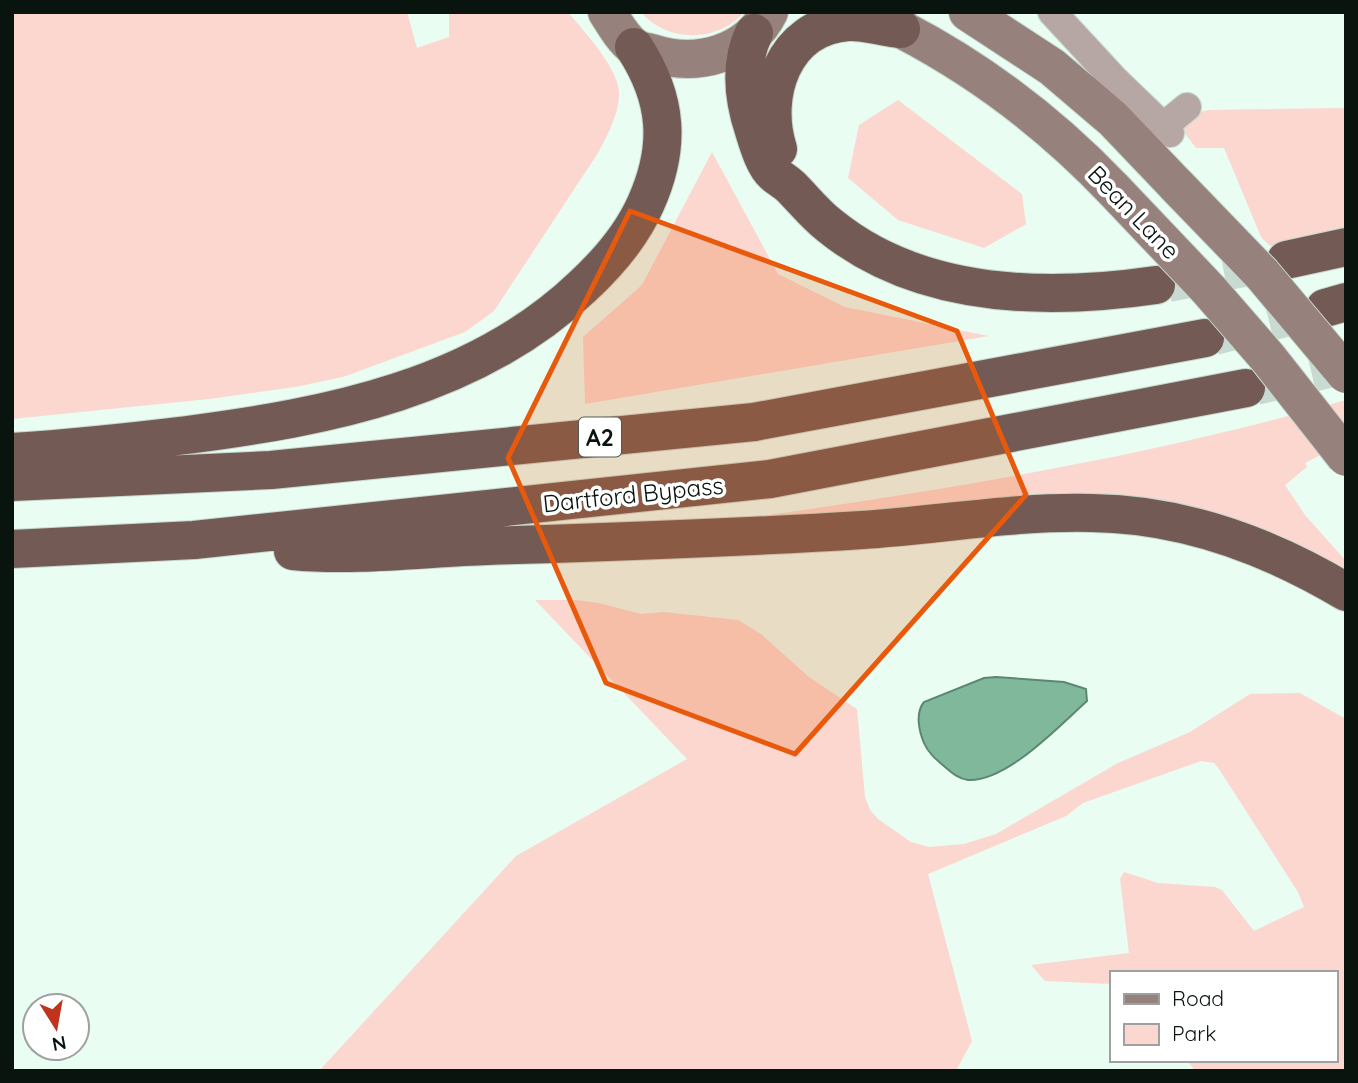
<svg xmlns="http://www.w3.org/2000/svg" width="1358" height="1083" viewBox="0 0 1358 1083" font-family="Quicksand,sans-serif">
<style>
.green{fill:#fbd7cf}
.water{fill:#80b89c;stroke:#5c8771;stroke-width:2}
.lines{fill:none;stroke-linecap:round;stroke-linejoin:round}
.trunk-tunnel{stroke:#c8dad1;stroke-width:38;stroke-dasharray:38 19;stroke-linecap:butt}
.minor-casing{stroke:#c6d8ce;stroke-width:30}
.secondary-casing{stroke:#c6d8ce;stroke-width:40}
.trunk-casing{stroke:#c6d8ce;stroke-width:40}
.minor{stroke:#b6a7a4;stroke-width:28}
.secondary{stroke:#96817c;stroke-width:38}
.trunk{stroke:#745a54;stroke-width:38}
.secondary-bridge-casing{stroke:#c6d8ce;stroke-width:40;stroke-linecap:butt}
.secondary-bridge{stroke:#96817c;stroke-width:38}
.marked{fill:#e8590c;fill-opacity:0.2;stroke:#e8590c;stroke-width:5;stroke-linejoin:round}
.labels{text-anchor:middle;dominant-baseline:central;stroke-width:7;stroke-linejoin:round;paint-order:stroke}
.shield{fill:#fff;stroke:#535a56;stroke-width:2}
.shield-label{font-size:23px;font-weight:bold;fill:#09140e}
.street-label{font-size:24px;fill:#09140e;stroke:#fff}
</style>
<rect width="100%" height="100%" fill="#eafdf3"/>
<path class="green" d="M12 12H407L417 48 449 37V12H568C584 32 621 70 619 96 618 116 607 136 598 153L494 311 465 332 343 377 295 387 209 399 12 419Z
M641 12H745C739 17 734 23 727 26 700 42 661 37 641 12Z
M898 100 1022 194 1026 224 984 248 898 220 848 178 859 125Z
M1346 108V229L1270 246 1261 237 1224 148H1196L1183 131C1184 118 1197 112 1209 110Z
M712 152 778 274 845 307 989 336 585 404 583 337 642 285Z
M1346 400V442L1305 463 1307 467 1285 485 1305 515 1346 561V569L1281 536 1222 515 1065 498 1063 493 908 511 727 521C933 492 1146 458 1346 400Z
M535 600H576L599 603 641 614 664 612 738 620 761 634 809 677 857 709 865 797 870 810 878 819 911 842 929 847 964 844 996 834 1118 763 1190 732 1250 694 1300 693 1346 719V1071H1195L1187 1060H1335V973H1111V984L1045 981 1031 965 1129 953 1120 879 1124 872 1158 883 1215 887 1222 890 1254 931 1304 907 1298 892 1219 769 1214 763 1201 761 1083 803 1066 816 928 874 972 1041 956 1071H319L516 856 687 759Z"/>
<path class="water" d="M996 677 1064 682 1086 689 1087 701C1060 725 1007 782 968 780 959 779 952 773 945 767 937 760 928 753 924 743 919 731 915 713 924 702L984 678Z"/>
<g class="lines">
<path class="trunk-tunnel" d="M1168 283 1284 260
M1214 336 1325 308
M1256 386 1346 365"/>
<defs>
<path id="minor" d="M1052 12 1114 79 1170 133
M1164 126 1187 107"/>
<path id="secondary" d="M607 12C614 23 623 39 634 47 639 51 649 52 655 54 697 67 748 54 769 12
M884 12 896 18 901 29C980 70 1052 125 1113 189
M968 12 1052 67 1113 119 1176 185"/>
<path id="trunk" d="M754 33C739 64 743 98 754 131 758 144 764 165 774 174 780 179 786 182 791 187 804 200 815 214 829 225 919 299 1046 301 1156 285
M778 149C761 95 783 27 848 22 866 21 883 28 901 29
M1286 260 1346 247
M1325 308 1346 302
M12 452C71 448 129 442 187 435 327 417 476 388 582 287 608 263 632 235 646 203 671 147 668 99 634 47
M12 482 271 470 754 422 1205 338
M12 549 194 540 770 479 1246 388
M293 551C353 557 426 548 487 546 612 542 737 538 862 530 939 525 1015 511 1092 513 1183 514 1269 546 1346 592"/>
</defs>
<use href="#minor" class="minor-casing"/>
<use href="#secondary" class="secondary-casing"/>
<use href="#trunk" class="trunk-casing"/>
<use href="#minor" class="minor"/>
<use href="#secondary" class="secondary"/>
<use href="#trunk" class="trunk"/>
<defs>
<path id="secondary-bridge" d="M1176 185 1262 274 1346 374
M1113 189 1209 290 1268 358 1346 457"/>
</defs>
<use href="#secondary-bridge" class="secondary-bridge-casing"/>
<use href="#secondary-bridge" class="secondary-bridge"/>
</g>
<path class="marked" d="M630 211 957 331 1026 495 795 754 606 683 508 458Z"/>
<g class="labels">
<rect class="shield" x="579" y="417.5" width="42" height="39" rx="5"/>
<g class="shield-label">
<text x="600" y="437">A2</text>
</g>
<g class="street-label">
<text transform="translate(1134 212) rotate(46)">Bean Lane</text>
<text transform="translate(633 494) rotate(-6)">Dartford Bypass</text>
</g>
</g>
<rect width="1358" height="1083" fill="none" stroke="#09140e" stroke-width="28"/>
<rect x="1110" y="971" width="228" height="91" fill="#ffffff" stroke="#9da19f" stroke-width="2"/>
<rect x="1124" y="994" width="35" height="10" fill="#96817c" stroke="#9da19f" stroke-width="2"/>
<text x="1172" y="1006" font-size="21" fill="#09140e">Road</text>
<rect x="1124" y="1024" width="35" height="21" fill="#fbd7cf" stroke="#9da19f" stroke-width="2"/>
<text x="1172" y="1041" font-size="21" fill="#09140e">Park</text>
<g transform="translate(56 1027) rotate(169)"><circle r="33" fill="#ffffff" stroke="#9da19f" stroke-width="2"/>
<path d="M0-5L12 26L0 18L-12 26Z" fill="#c0341e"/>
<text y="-10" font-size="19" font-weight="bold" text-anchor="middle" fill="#09140e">N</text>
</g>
</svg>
